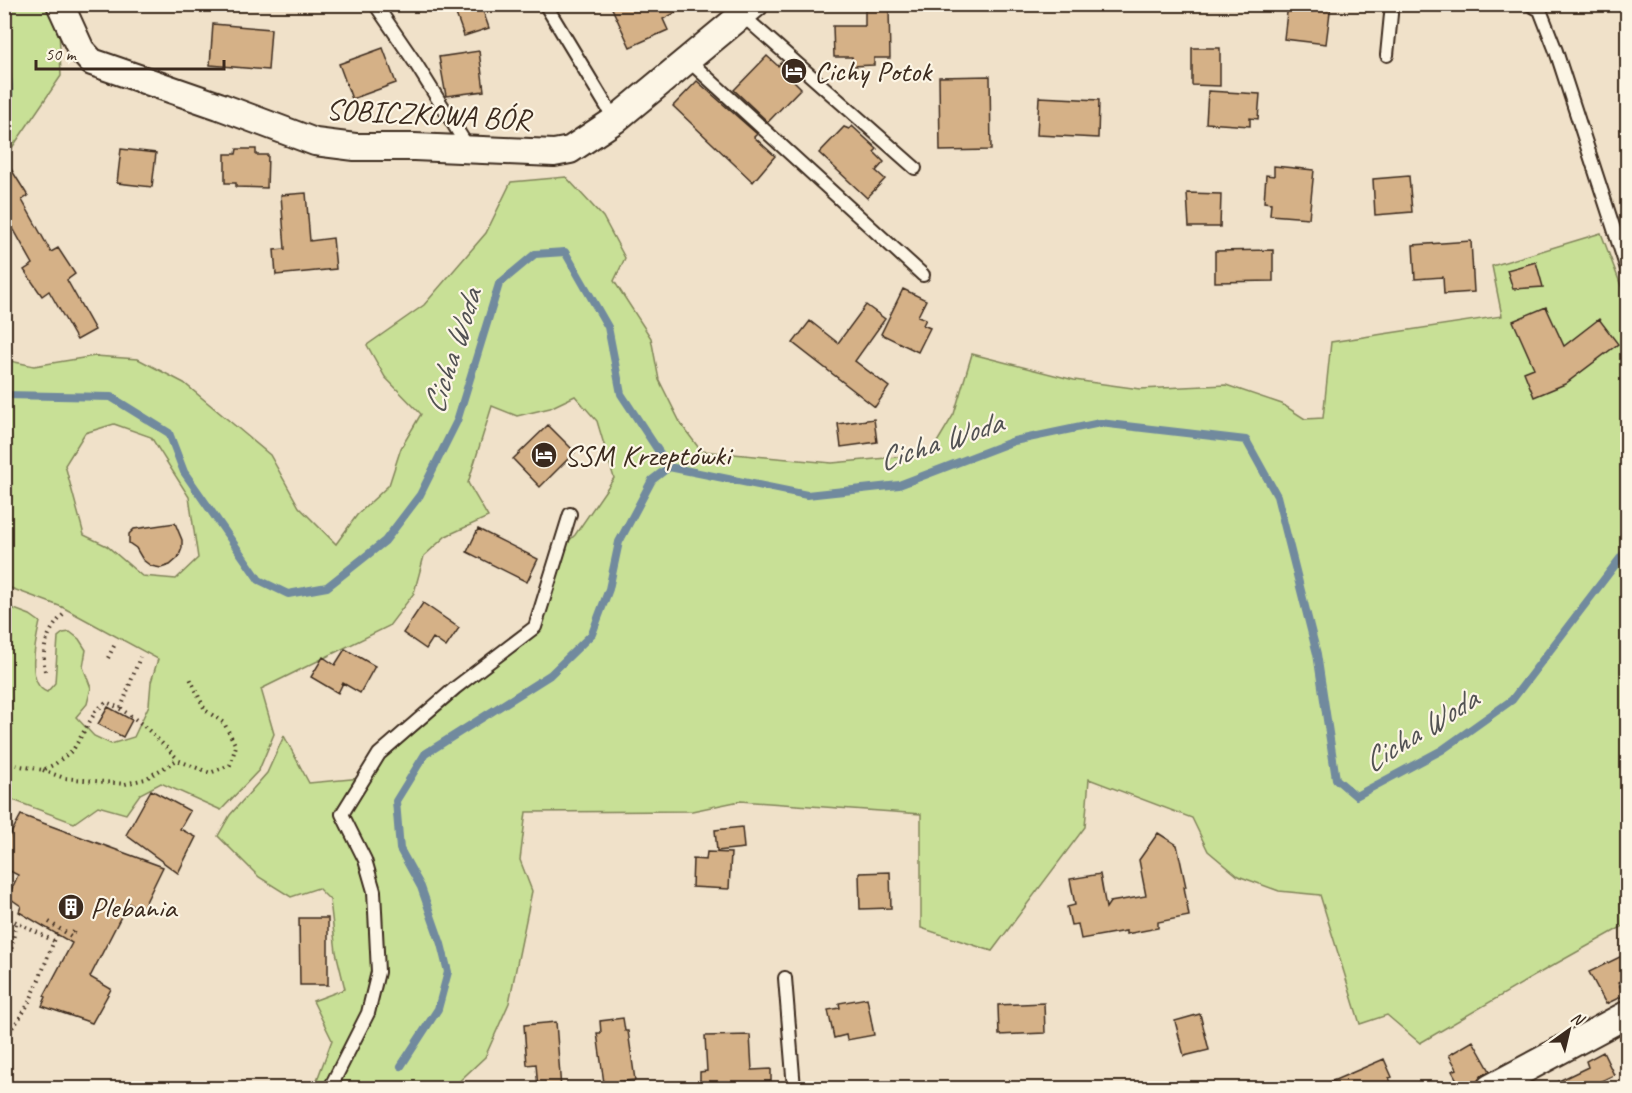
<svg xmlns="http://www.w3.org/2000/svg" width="1632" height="1093" viewBox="0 0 1632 1093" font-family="Caveat,sans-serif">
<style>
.green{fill:#c8e096;stroke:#82855a;stroke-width:1.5;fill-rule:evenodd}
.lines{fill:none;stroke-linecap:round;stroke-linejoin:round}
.stream{stroke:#718a9e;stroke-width:8}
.building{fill:#d5b187;stroke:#3b2a1e;stroke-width:1.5}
.lane-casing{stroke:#3b2a1e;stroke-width:16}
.street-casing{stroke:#3b2a1e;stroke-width:30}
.path{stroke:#3b2a1e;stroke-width:4;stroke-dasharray:1.5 4.5;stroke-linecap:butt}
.lane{stroke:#fcf5e5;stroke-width:12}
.street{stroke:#fcf5e5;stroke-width:26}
.labels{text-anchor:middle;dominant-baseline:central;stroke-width:4.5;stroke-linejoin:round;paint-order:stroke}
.poi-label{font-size:30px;fill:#3b2a1e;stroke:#fcf5e5;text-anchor:start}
.street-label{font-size:30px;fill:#3b2a1e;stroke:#fcf5e5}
.water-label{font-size:32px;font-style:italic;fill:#525253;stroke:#fcf5e5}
</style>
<rect width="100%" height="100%" fill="#f0e1c9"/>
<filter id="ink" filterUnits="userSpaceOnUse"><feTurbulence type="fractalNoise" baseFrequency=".0167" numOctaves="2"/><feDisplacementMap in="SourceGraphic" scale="12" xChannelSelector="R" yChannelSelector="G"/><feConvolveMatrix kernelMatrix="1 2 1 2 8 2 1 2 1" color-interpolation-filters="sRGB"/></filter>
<g filter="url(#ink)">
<path class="green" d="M5 5H50L59 26 61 76 5 158Z
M566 177 603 217 625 258 614 281 651 338 659 380 681 424 701 451 832 463 930 454 954 414 972 354 1074 380 1140 389 1226 385 1282 404 1305 419 1323 418 1331 342 1502 316 1492 266 1601 233 1628 304 1627 924 1543 971 1420 1043 1387 1015 1360 1024 1320 895 1279 891 1238 876 1208 851 1192 818 1089 779 1085 827 992 951 921 928V814L740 801 692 811 526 812 520 860 532 891 509 1003 485 1057 452 1088H314L332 1040 313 1001 345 989 336 952 330 900 318 888 291 897 259 877 218 836 230 815 267 773 284 736 309 783 362 778 499 660 537 616 555 554 575 535 614 478 597 421 575 396 550 408 517 416 492 406 468 483 488 517 446 536 424 556 414 593 389 626 261 689 274 734 259 770 221 810 161 783 140 794 126 814 98 806 74 823 5 797 4 605 30 615 40 622C36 639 25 684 47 692L55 683 58 637 63 633 70 632 79 639 86 650 83 667 91 688 87 704 76 717 94 736 111 744 134 737 149 705 151 682 158 659 62 607 5 586V360L34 366 95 356 138 359 184 383 270 455 299 507 336 544 357 515 389 485 401 448 421 414 385 377 367 345 424 305 486 233 511 182ZM114 424 151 437 189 497 198 558 176 579 142 576 107 546 84 535 65 465 85 433Z"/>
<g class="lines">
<path class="stream" d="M4 58C8 74 13 102 4 117
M4 395 111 397 169 433 184 472 259 580 288 594 327 587 385 541 420 495 457 421 499 284 535 254 565 252 608 327 621 394 669 467 807 495 899 485 1014 441 1100 423 1246 440 1277 496 1317 654 1336 779 1356 796 1442 750 1512 700 1628 548
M401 1066 438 1009 448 972 441 944 421 887 400 849 396 801 425 754 550 675 592 634 609 589 619 542 652 480 669 467"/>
</g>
<path class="building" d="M610 4H692L663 19 668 30 630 47Z
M1288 4H1331L1326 44 1284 39Z
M481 5 489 28 464 36 456 14Z
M865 8H889L890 58H874V65L852 66V57H834L833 26H865Z
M213 24 271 29 268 70 210 65Z
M383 48 396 83 352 99 339 64Z
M1192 48H1220V86L1192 85Z
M479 51 484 91 446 96 439 57Z
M767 56 778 66 781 62 796 76 793 80 801 88 768 122 734 90Z
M990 76 991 150 940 151 939 77Z
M697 81 757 134 754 137 775 156 753 182 673 106Z
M1208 91 1260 94 1258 119 1250 118V126L1206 123Z
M1039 97 1099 100 1098 138 1037 135Z
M852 126 877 149 874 152 884 162 876 171 885 179 867 198 819 153 844 127 849 129Z
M121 149 156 153 152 187 117 183Z
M237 149H256V155H268L267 188 236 187V183H225V154H236Z
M4 158 28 196 22 200 51 252 58 248 75 274 67 280 95 330 77 340 49 291 42 296 24 270 33 264 4 212Z
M1274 166 1314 170 1309 218 1270 215 1271 203 1264 202 1266 175 1274 176Z
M1409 176 1412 212 1375 215 1373 179Z
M306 193 310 241 333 238 336 269 276 275 274 250 285 249 281 195Z
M1187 193 1221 194 1220 227H1189Z
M1471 241 1474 292 1444 294 1443 277 1415 279 1413 245Z
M1273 250V281L1215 282V251Z
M1536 262 1543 287 1513 289 1507 270Z
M903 289 926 300 918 316 926 319 923 325 930 328 918 352 881 334Z
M866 305 885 319 855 361 889 387 875 407 793 343 810 321 838 343Z
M1546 307 1564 346 1599 319 1618 344 1565 384 1534 397 1524 372 1534 368 1513 321Z
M874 419 877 442 841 447 838 424Z
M548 425 575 452 540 487 513 459Z
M175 523 182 540V548L178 558 170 565 161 568 151 566 143 560 136 548 129 543V534L134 529Z
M478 529 538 559 527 582 467 552Z
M423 603 459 628 446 647 433 638 426 649 403 633Z
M345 649 375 666 360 693 343 683 338 693 311 677 323 657 335 665Z
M108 707 132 720 123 737 98 724Z
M151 790 190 811 180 829 196 837 178 873 126 835Z
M21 815 163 867 142 910 128 903 90 977 111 989 92 1023 42 1006 46 997 44 996 72 943 19 912 21 906 8 897 18 875 4 868V846Z
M742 827 744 848 717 851 715 830Z
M1158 833 1177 845 1186 887H1184L1189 916 1158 922V928L1126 934V931L1081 939 1078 924 1071 925 1067 907 1075 905 1070 879 1100 874 1106 908 1110 902 1146 896 1139 860Z
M707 852 731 853 729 889 692 887 693 859 706 860Z
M890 872 891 908 860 909 859 873Z
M299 918H328V985H300Z
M1628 953V978L1618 983 1625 995 1606 1004 1589 972Z
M867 998 874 1035 847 1040 846 1035 834 1038 828 1010 840 1008 839 1003Z
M1044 1003 1045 1033 999 1035 998 1005Z
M1200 1014 1209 1050 1184 1056 1175 1021Z
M623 1018 625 1031H628L635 1080 604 1083 597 1033H601L600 1021Z
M556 1022 561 1089H538L536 1064 527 1065 524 1025Z
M750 1035 752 1070 771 1069V1089H700V1072L707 1071 705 1036Z
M1473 1041 1490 1071 1482 1075 1477 1082 1462 1089 1452 1071 1457 1069 1449 1055Z
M1603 1052 1614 1075 1601 1081 1605 1089H1542L1588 1067 1586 1061Z
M1384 1059 1392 1077 1389 1078 1394 1089H1314Z"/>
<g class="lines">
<defs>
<path id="lane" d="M375 4 416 64 469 149
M545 4 615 120
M1529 4 1540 10 1556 51 1628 272
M742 15 915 168
M1387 55 1392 4
M688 60 923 275
M785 978 794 1088
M330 1088 368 1013 378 972 374 891 365 860 342 814 379 754 455 688 535 627 570 514"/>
<path id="street" d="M60 4 81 50 92 62 219 106 315 142 355 147H414L554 153 570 150 615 120 755 4
M1490 1088 1628 1014"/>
</defs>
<use href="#lane" class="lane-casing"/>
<use href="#street" class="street-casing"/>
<path class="path" d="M108 658 115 644
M45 671C41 649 47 631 63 615
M121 708 140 657
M4 763 43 770 55 764 73 750 96 711 106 702C136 714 155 737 178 759
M43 770 64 778 125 784 145 779 177 760 210 773 230 765 236 746 224 723 205 710 189 676
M4 831 11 834
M4 916 54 941
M49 922 71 936 74 931
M4 990 16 923
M4 1036C34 1009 42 965 59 930
M15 1082 21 1088"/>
<use href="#lane" class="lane"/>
<use href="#street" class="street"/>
</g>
</g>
<defs>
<symbol id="hotel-disc" viewBox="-11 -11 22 22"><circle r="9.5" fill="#3b2a1e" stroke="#fcf5e5"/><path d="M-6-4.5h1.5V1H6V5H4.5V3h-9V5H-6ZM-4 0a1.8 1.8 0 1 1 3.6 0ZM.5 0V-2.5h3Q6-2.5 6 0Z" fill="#fff"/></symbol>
<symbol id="building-disc" viewBox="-11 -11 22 22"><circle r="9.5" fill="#3b2a1e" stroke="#fcf5e5"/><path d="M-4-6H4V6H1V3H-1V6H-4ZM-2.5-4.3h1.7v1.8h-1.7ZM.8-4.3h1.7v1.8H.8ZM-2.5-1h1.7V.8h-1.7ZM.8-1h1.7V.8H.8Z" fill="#fff"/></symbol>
</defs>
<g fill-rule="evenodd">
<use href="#hotel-disc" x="779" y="56" width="30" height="30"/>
<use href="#hotel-disc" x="529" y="440" width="30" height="30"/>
<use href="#building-disc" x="56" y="892" width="30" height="30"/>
</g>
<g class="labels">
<g class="poi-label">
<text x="814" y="71">Cichy Potok</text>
<text x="564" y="455">SSM Krzeptówki</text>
<text x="90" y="907">Plebania</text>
</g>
<g class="street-label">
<text transform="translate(428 114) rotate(3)">SOBICZKOWA BÓR</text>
</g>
<g class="water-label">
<text transform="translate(452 351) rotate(-72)">Cicha Woda</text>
<text transform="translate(940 441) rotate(-18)">Cicha Woda</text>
<text transform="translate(1420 730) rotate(-32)">Cicha Woda</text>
</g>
</g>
<rect width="1632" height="1093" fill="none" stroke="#fcf5e5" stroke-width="24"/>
<rect x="12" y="12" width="1608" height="1069" fill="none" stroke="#3b2a1e" stroke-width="2" filter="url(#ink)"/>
<g transform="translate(1569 1030) rotate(34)" stroke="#fcf5e5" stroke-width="4.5" paint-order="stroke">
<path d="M0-4.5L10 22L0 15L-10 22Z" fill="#3b2a1e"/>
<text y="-9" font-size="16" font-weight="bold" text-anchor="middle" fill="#3b2a1e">N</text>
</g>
<path d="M36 60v9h188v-9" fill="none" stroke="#3b2a1e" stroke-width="3"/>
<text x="45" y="60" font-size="18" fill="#3b2a1e" stroke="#fcf5e5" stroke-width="4.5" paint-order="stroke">50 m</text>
</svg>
